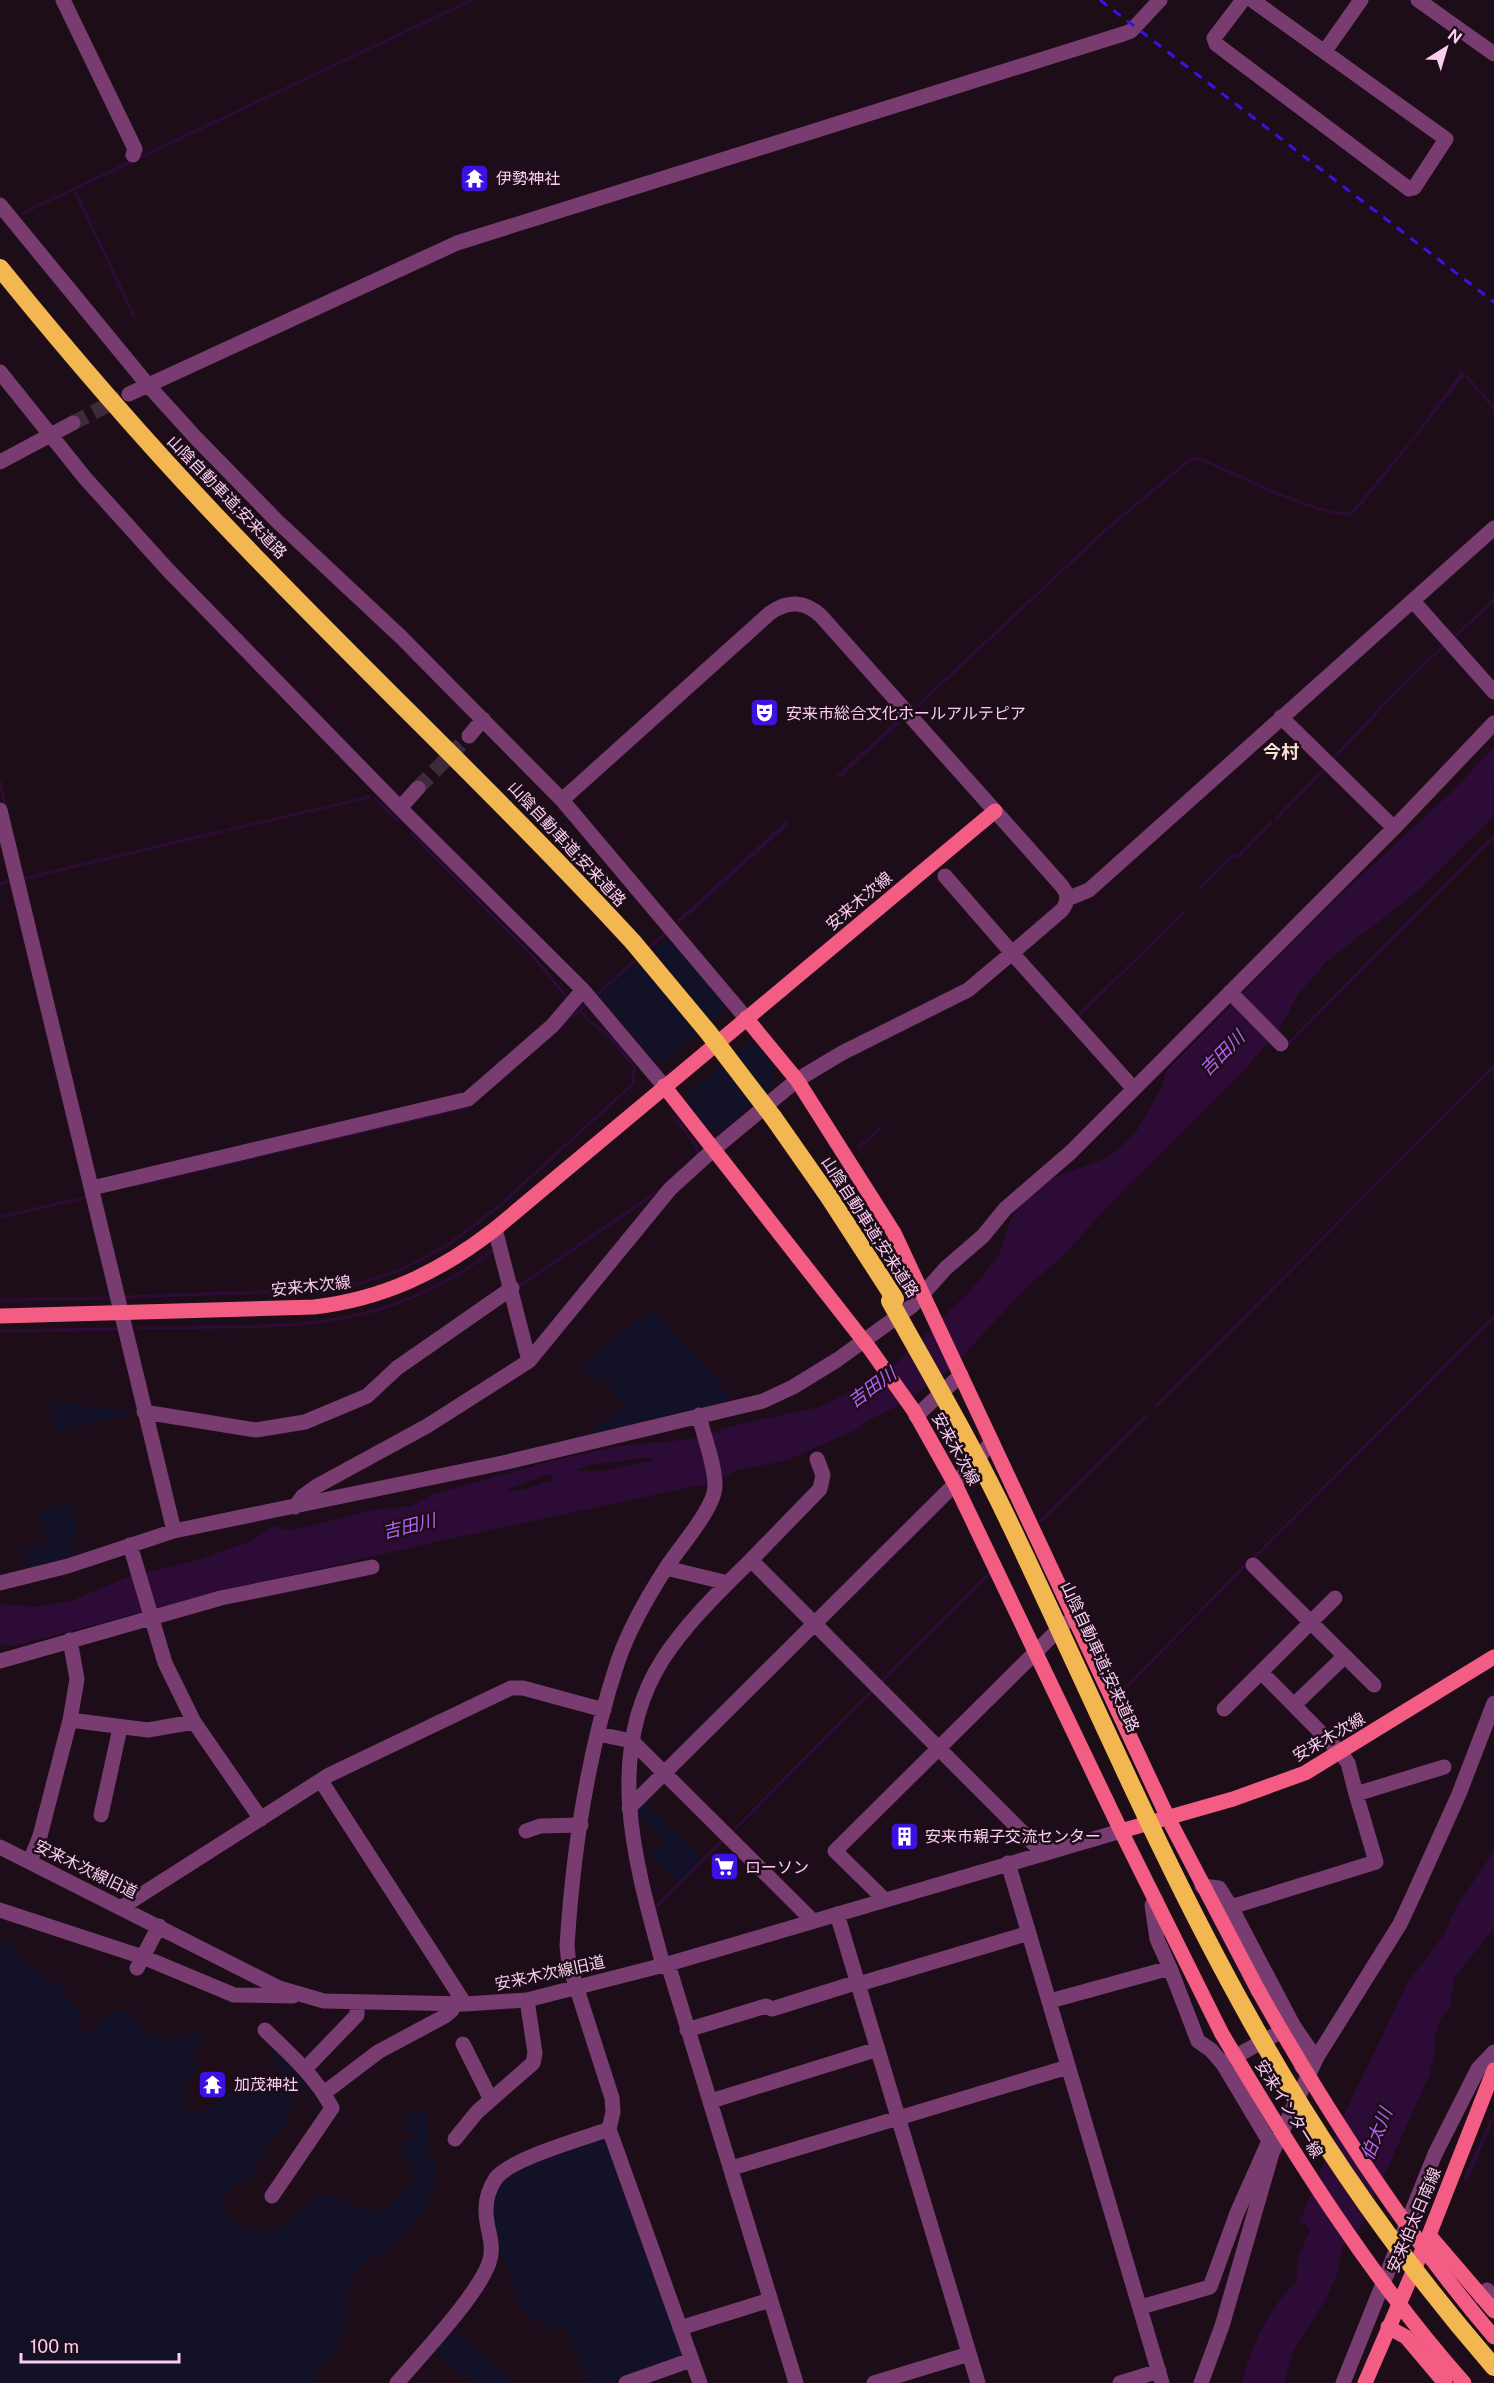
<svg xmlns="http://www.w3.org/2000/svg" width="1494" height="2383" viewBox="0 0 1494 2383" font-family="'Public Sans','Noto Sans JP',sans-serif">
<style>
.green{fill:#131127}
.water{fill:#2c0c37;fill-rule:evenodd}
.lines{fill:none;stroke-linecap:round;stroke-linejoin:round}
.stream{stroke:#2c0c37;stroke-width:3}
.minor-tunnel{stroke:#3e2a39;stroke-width:15;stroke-dasharray:15 8;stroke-linecap:butt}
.minor{stroke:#793c70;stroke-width:15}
.major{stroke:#f35d84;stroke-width:15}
.highway{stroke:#f2b751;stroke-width:18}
.rail{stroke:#3e11e3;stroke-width:3;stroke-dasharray:9 8;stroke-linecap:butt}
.major-bridge{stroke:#f35d84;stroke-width:15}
.highway-bridge{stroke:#f2b751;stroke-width:18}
.labels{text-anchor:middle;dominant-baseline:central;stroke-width:5;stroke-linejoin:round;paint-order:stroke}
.poi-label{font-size:16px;fill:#fbcdf1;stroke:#1d0d19;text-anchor:start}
.street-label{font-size:16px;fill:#fbcdf1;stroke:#1d0d19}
.neighbourhood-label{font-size:18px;font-weight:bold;fill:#fbe4cf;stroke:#1d0d19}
.water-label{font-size:18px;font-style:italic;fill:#b663f3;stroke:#1d0d19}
</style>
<rect width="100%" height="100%" fill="#1d0d19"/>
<path class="green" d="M669 937 723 1001 724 1011 663 1063 659 1058 654 1061 599 995Z
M750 1042 753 1045 756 1042 775 1064 771 1089 723 1131 704 1127 684 1101 690 1097 688 1093Z
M652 1310 731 1396 724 1403 588 1437 599 1423 625 1406 605 1379 597 1381 581 1365Z
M49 1401H56L135 1413 57 1432Z
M69 1503 78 1534 69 1537 75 1560 29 1571 23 1549 48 1542 40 1511Z
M642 1799 702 1860 679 1884 651 1855 664 1839 634 1808Z
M5 1940 12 1942 22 1962 58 1985 81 2011 78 2023 84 2031H91C104 2018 110 2011 129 2011L138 2021 140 2029 169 2042 190 2033 199 2035 203 2041 194 2049 192 2056 200 2069 186 2080 180 2099 187 2111 200 2114C224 2101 231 2083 261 2079L275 2093 280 2094 284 2090 281 2070 272 2059V2054L279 2052 308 2085 293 2100 285 2125 273 2136 253 2175 234 2186 224 2200V2212L236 2223 258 2232 275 2229 289 2220 315 2197 331 2196 358 2209 387 2210 414 2182V2172L400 2149 403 2141 412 2139 414 2135 407 2128 405 2116 417 2109 428 2114V2148L434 2160 435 2174 431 2199 398 2241 368 2260 352 2276 345 2290V2330L313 2383H0V1942Z
M606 2136 684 2357 612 2383H589L563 2324 548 2330 520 2306 490 2224 497 2181 505 2174Z
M450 2327 516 2383H472L432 2348Z"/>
<path class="water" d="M1461 371 1465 375 1357 511 1354 508 1414 436Z
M897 720 900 723 840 778 837 775Z
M1494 746 1493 817 1418 891 1325 963 1297 996 1279 1030 1244 1070 1121 1192 1062 1257 1026 1288 950 1369 908 1400 888 1371 971 1290 999 1255 1009 1225 1019 1205 1055 1177 1104 1159 1118 1149 1136 1132 1163 1085 1166 1072 1191 1045 1346 890 1458 786Z
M786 821 789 824 680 923 677 920Z
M883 1374 903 1403 865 1422 860 1428 788 1460 734 1471 719 1481 449 1539 218 1592 14 1646 0 1644V1604L36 1607 71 1601 125 1578 198 1560 248 1542 275 1525 283 1529 293 1530 372 1510 411 1506 434 1494 551 1461 619 1446 693 1439 739 1424 820 1407ZM643 1458 655 1460 602 1471H575L590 1465ZM548 1474 553 1477V1480C540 1483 515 1495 505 1490Z
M1494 1851V1928L1454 1978 1450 2007 1440 2020 1435 2034V2051L1429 2076 1358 2233 1342 2247 1337 2274 1327 2297 1294 2350 1284 2383H1242C1251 2344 1269 2309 1297 2280V2260L1310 2230 1306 2224 1299 2223 1343 2117 1408 1982 1443 1936 1457 1906Z
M1494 2111 1491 2127 1467 2181 1463 2179Z"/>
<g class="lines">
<path class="stream" d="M74 189 134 316
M23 213 472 0
M1467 377 1494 408
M1452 639 1494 600
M914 709 1109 527 1191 459 1203 460C1238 475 1315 515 1350 514L1358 507
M1332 760 1409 678 1445 645
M0 782 6 807
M375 799 398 821
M1276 819 1325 768
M228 830 370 797
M412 834 537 961 566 996
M22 879 223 831
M0 884 12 881
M1200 888 1234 855 1238 857 1271 823
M647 950 666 933
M599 993 638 958
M1076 1018 1184 912
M560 1027 587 1004
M1287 1045 1494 836
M674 1117 697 1147 698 1158
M859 1147 881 1128
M136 1185 467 1107
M0 1217 88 1197
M518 1287 661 1189
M122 1297 324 1290 361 1283 400 1270 448 1245 499 1206 634 1083 633 1072 636 1069 611 1038 586 1018 580 1010
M0 1300 112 1298
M138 1328C275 1325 377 1339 493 1250
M0 1331 117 1329
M1156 1406 1494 1066
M1041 1521 1145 1417
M1252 1560 1494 1317
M881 1682 989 1574
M1120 1693 1247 1564
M732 1832 872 1691
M654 1909 724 1839"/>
<path class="minor-tunnel" d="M73 423 121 398
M418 788 469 736"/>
<path class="minor" d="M63 0 135 149 133 155
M1243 0 1214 38 1216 44 1409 189 1414 188 1446 139 1252 0
M1418 0 1494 54
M1325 51 1361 0
M0 205 147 384 195 437 277 521 401 637 562 800 746 1018
M0 372 85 478 168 570 400 808 583 990 664 1086
M129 394 457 243 1123 34 1131 31 1160 0
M0 462 73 423
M1413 601 1494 692
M1281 717 1394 828
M469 736 483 719
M562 800 770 613C788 600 805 601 821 616L1061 885C1068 893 1069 901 1062 910L1012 953 945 876
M400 808 418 788
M0 810 174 1531
M1067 899 1089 890 1494 528
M1230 992 1281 1044
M92 1188 468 1099 552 1026 583 990
M495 1229 529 1361
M144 1412 256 1430 305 1422 367 1396 397 1368 512 1288
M699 1415C704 1438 715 1464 715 1486 715 1508 678 1549 666 1568 648 1596 629 1629 618 1661 588 1751 573 1851 567 1946L569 1964 612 2098 613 2112 609 2129 700 2383
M916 1416 961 1375
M295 1507 303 1496 317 1486 427 1426 529 1361 670 1189 714 1149 797 1080 842 1053 968 990 1012 953 1134 1089
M751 1560 820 1489 823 1475 817 1459
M1253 1565 1374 1685
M666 1568 728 1583
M0 1583 68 1566 174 1531 507 1462 763 1401 793 1387 837 1360 912 1306 946 1268 983 1236 1005 1209 1071 1152 1134 1089 1394 828 1494 723
M70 1640 77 1679 70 1720
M0 1661 221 1598 372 1567
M1261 1672 1341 1753 1348 1763 1356 1794
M1294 1705 1345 1656
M1224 1709 1335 1598
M194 1722 261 1819
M598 1734 632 1741 813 1921
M321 1781 465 2004
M629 1808 955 1484 992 1442
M101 1815 120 1728
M526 1831 540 1826 581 1825
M0 1847 279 1988 324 2001 465 2004 527 2000 668 1964 1121 1831
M30 1861 40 1836 70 1720 148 1730 194 1722 165 1663 130 1545
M1008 1863 1162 2383
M1202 1886 1219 1888 1231 1907 1293 2025 1310 2050 1302 2067
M884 1899 835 1851 1065 1623
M122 1907 329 1775 511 1688H523L604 1710
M1231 1907 1376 1862 1356 1794 1444 1767
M0 1910 143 1957 234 1995 293 1996
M837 1914 978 2383
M668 1964 796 2383
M663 1965C636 1866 602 1754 663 1659 687 1622 720 1591 751 1560L1044 1854
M137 1968 159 1926
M859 1984 1029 1933
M1050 2001 1170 1968 1157 1939 1152 1905 1156 1900
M265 2030C290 2054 316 2077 332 2108L272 2196
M687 2030 766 2006 772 2009 858 1982
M463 2044 491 2100
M1225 2062 1293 2025
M305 2069 357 2015V2002
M324 2093 378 2052 445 2016 452 2010 453 2004
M711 2101 878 2049
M455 2139 477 2112 533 2063 535 2053 527 2000
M732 2168 1068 2067
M1481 2297 1487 2290 1494 2298
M1141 2307 1210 2287 1237 2213 1269 2141 1223 2064 1211 2050 1198 2041 1170 1968
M680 2328 770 2300
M397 2383C422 2354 477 2296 489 2263 496 2243 485 2228 486 2209 486 2198 490 2187 496 2178 512 2158 583 2139 609 2129
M626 2383 691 2360
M874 2383 969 2354
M1120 2383 1159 2371
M1201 2383 1222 2326 1272 2153 1317 2057 1400 1924 1414 1894 1459 1794 1494 1703
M1343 2383 1435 2154 1478 2069 1494 2052"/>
<path class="major" d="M746 1018 797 1080 894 1233 1168 1818 1258 1990
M664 1086 870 1349 914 1411 955 1484 1121 1831 1222 2034
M0 1316 314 1307C383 1299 440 1272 495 1229L995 811
M1121 1831 1233 1799 1305 1773 1494 1657
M1429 2235 1494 2311
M1388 2327 1406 2337 1445 2383
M1365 2383 1429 2235 1494 2070"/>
<path class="highway" d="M0 268C76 362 155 453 239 540 369 676 506 804 633 942
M773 1117 829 1197 895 1299"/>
<path class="rail" d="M1100 0 1494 302"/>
<path class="major-bridge" d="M1258 1990C1327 2112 1403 2230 1494 2337
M1222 2034C1294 2155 1370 2277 1464 2383"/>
<path class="highway-bridge" d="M633 942 708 1032 773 1117
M890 1301C931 1375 974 1448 1010 1524 1089 1689 1160 1859 1250 2019 1319 2143 1401 2260 1494 2367"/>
</g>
<defs>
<symbol id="temple-square" viewBox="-11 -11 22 22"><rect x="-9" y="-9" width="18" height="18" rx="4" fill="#3e11e3" stroke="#1d0d19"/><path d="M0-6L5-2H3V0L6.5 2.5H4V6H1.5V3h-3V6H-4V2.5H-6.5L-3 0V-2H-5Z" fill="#fff"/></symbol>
<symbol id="theatre-square" viewBox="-11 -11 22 22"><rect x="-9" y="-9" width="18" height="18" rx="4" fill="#3e11e3" stroke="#1d0d19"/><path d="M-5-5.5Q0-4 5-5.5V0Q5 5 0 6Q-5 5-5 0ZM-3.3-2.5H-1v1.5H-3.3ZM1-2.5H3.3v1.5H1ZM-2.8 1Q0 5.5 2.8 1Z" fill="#fff"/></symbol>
<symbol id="building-square" viewBox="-11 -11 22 22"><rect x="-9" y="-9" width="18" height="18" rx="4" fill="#3e11e3" stroke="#1d0d19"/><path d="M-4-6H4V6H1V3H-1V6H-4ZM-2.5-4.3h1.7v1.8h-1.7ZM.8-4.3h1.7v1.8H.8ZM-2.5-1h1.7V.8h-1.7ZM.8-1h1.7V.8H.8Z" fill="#fff"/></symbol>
<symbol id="supermarket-square" viewBox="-11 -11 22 22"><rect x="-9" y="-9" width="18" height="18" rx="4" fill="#3e11e3" stroke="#1d0d19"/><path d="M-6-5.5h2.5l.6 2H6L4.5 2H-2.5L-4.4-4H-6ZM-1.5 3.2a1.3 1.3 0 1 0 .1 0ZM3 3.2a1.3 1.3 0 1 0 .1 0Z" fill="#fff"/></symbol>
</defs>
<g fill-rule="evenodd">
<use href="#temple-square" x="458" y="162" width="33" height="33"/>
<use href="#theatre-square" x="748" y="696" width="33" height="33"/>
<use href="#building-square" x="888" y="1820" width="33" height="33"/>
<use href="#supermarket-square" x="708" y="1850" width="33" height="33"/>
<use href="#temple-square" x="196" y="2068" width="33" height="33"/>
</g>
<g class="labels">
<g class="poi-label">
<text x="496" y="178">伊勢神社</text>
<text x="786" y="713">安来市総合文化ホールアルテピア</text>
<text x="925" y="1836">安来市親子交流センター</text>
<text x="745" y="1867">ローソン</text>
<text x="234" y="2084">加茂神社</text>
</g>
<g class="street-label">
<text transform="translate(227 497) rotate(46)">山陰自動車道;安来道路</text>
<text transform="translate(567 844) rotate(47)">山陰自動車道;安来道路</text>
<text transform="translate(859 901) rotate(-40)">安来木次線</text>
<text transform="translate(870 1227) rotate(57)">山陰自動車道;安来道路</text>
<text transform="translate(311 1286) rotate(-6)">安来木次線</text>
<text transform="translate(956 1449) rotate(61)">安来木次線</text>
<text transform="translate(1100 1657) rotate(65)">山陰自動車道;安来道路</text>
<text transform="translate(1329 1737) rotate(-30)">安来木次線</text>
<text transform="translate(86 1869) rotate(26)">安来木次線旧道</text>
<text transform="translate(550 1973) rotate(-12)">安来木次線旧道</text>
<text transform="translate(1289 2109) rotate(58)">安来インター線</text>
<text transform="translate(1414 2220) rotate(-67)">安来伯太日南線</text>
</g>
<g class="neighbourhood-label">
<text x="1281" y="751">今村</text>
</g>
<g class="water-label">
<text transform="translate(1222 1053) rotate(-45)">吉田川</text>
<text transform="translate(872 1387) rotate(-36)">吉田川</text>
<text transform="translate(409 1526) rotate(-14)">吉田川</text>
<text transform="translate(1376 2134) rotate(-68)">伯太川</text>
</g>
</g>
<g transform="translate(1446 48) rotate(37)" stroke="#1d0d19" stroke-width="4.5" paint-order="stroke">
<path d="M0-4.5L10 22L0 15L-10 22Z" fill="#fbcdf1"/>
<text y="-9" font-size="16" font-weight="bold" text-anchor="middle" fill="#fbcdf1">N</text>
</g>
<path d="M21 2353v9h158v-9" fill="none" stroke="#fbcdf1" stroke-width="3"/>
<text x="30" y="2353" font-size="18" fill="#fbcdf1" stroke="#1d0d19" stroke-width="4.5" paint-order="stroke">100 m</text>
</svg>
